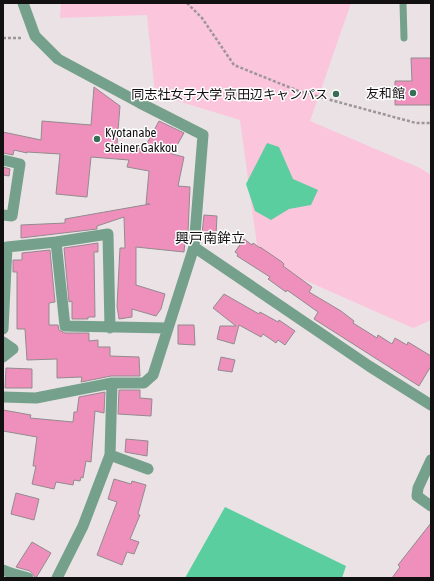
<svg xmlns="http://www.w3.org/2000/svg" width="434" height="581" viewBox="0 0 434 581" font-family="'Asap Condensed','Noto Sans JP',sans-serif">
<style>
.green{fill:#fbc5dc}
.water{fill:#5ace9e}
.building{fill:#ef8fbc;stroke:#938b8e}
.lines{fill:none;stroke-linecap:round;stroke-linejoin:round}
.path{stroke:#9d9699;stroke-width:2.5;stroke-dasharray:3 2;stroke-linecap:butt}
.service{stroke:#75a18c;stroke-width:7}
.minor{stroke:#75a18c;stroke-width:11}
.poi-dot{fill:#366e56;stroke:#fff;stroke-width:1.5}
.labels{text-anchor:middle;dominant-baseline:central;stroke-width:3;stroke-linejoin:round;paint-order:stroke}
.poi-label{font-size:13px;fill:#131011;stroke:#fff;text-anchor:end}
.neighbourhood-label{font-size:14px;fill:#131011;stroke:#fff}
</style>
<rect width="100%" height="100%" fill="#eae2e5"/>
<path class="green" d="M61 3H351L310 121 420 168 431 175V320L413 328 259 260 240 120 155 94 147 15 60 18Z"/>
<path class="water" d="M267 143 279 147 293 179 318 190 311 205 289 209 271 220 255 211 246 184Z
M225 507 346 566 342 578H185Z"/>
<path class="building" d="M411 58H431V105H395V81H412Z
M94 87 120 106 117 144 144 149 159 121 184 133 172 154 184 157 178 186 190 187 188 233H186L184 252 136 247V285L165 294 161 309 156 316 132 309V317L119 319 117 306 120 248H125L124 217 97 226V229L21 238V225L65 223V219L150 204H146L149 171 127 167 129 160 91 157 87 197 56 194 60 154 27 152V153L14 150 13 155 3 153V132L41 140 42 121 91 125Z
M3 167 10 169 9 176 3 175Z
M204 215 217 216 216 235 202 234Z
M244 239 252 245 253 243 260 248V247L282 262 284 264 283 266 312 287 309 292 341 311 354 321 353 323 377 338 378 335 392 344 395 338 407 345 408 342 431 356V366L419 386 314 319 318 312 287 290 286 292 268 279 270 277 237 256 238 254 235 252Z
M98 243V252H94L95 317H88V319H72V301L69 302 64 248Z
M50 250 55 302 49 303V325H58L59 330 65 333H89V341L98 340V347H110V356L139 357 140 376H111L81 382 82 377 57 378V359L27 360 25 329H17V272H13V260H22V253Z
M224 294 259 314 260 312 278 322 279 320 295 331 285 345 278 340 276 343 263 334 261 337 239 325 234 344 217 339 220 326H236L213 308Z
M178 325H194L195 345 178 344Z
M221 357 235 360 232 372 218 370Z
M6 368 32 369V388H5Z
M119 390H140V398L152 399 151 416 118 414Z
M105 392 104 413 95 411 91 462 86 461 83 478 81 477 80 481 74 480 73 485 56 482 54 489 32 484 36 466H33L37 437 3 431V410L31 415 30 418 73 422 74 412H77L79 397Z
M126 439 148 441 147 456 125 452Z
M114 479 131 484 132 481 146 485 138 514 140 515 130 539 139 542 134 554 127 552 122 565 97 555 117 502 108 499Z
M16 493 39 499 34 520 11 514Z
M431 523V578H392L400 567 398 565Z
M32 542 51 553 36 578 30 571 16 567Z"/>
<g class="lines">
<path class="path" d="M187 3 202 18 234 65 301 92 416 123H431
M3 38H22"/>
<path class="service" d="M403 3 404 38"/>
<path class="minor" d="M3 160 20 164 12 216 3 215
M56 242 65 326 167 328
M194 247 369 366 431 405
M3 329 7 247 56 242 108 234 110 328
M3 342 13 349 3 357
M3 397 36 398 112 383H144L153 375 194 247 203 135 140 103 58 59 35 36 23 3
M110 455 148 469
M431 460 418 488 417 496 431 506
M3 570C12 574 19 575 28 578
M57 578 83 526 110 455 112 383"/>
</g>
<g class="poi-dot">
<circle cx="413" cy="93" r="4"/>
<circle cx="336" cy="94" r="4"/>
<circle cx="97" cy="139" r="4"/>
</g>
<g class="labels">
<g class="poi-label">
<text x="405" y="93">友和館</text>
<text x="328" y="94">同志社女子大学 京田辺キャンパス</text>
<text x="105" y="132" text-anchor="start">Kyotanabe<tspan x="105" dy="15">Steiner Gakkou</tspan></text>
</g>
<g class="neighbourhood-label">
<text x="210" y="238">興戸南鉾立</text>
</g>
</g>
<rect width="434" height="581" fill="none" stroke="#131011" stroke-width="8"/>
</svg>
